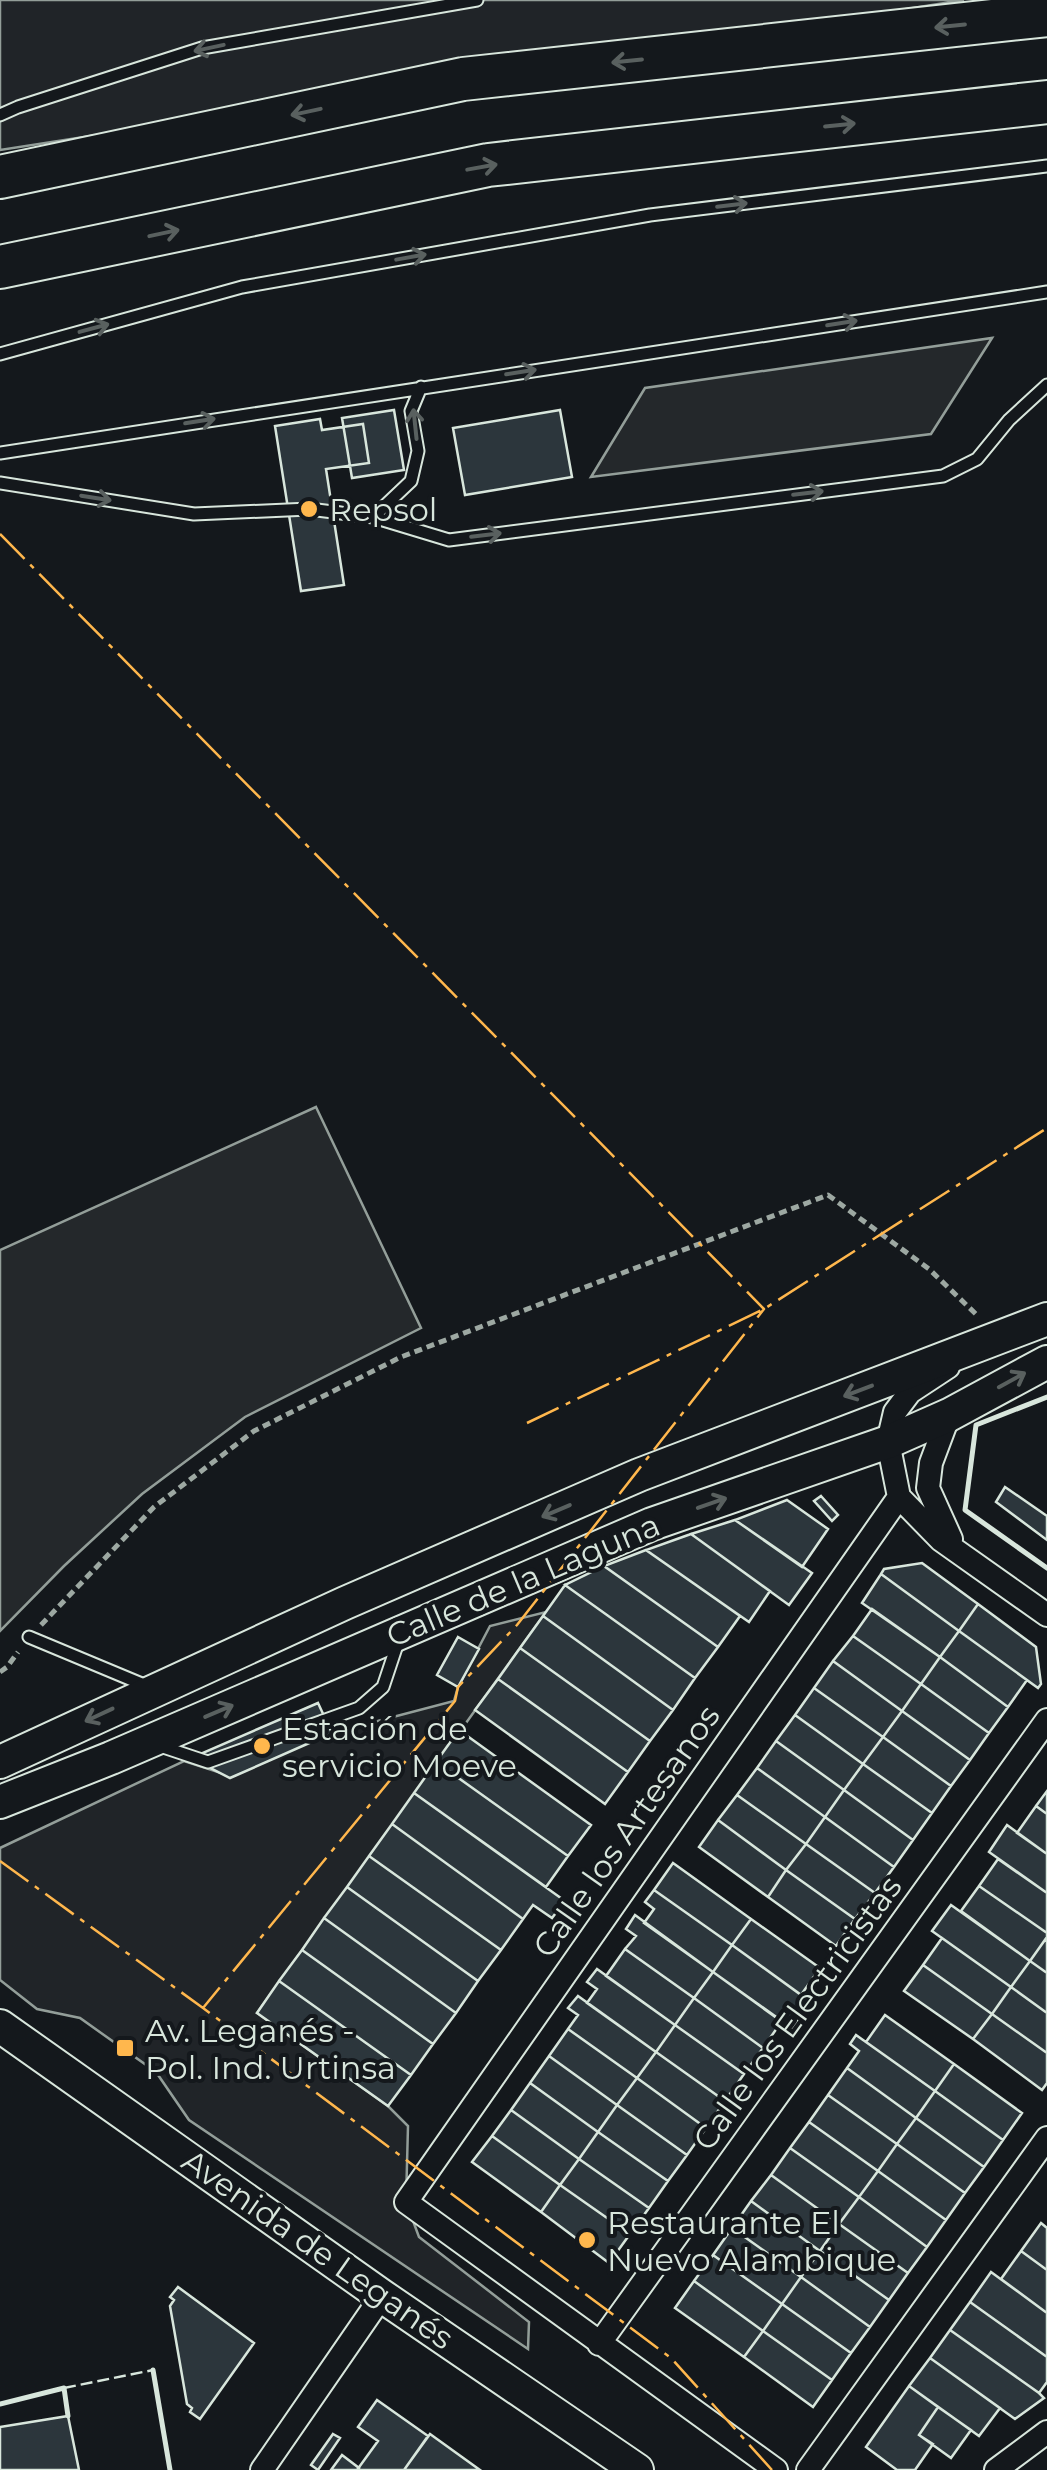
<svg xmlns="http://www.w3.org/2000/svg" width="1047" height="2470" viewBox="0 0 1047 2470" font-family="Montserrat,sans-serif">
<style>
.green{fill:#202428;stroke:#939e99;stroke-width:2.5}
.parking{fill:#24282b;stroke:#939e99;stroke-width:2.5}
.building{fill:#2c363c;stroke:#d8e6dc;stroke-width:2.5}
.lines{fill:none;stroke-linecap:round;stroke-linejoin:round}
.lane-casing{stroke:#d8e6dc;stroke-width:15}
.street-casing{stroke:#d8e6dc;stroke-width:26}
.secondary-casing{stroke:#d8e6dc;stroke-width:36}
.highway-casing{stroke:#d8e6dc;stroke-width:46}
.path{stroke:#9da8a2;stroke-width:5;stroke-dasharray:8 5;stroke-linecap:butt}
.lane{stroke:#14181c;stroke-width:11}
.street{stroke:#14181c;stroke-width:22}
.secondary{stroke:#14181c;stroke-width:32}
.highway{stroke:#14181c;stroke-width:42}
.fence{stroke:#d8e6dc;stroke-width:2.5;stroke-dasharray:12 5;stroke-linecap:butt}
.wall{stroke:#d8e6dc;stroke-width:5}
.power{stroke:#ffb74d;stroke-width:2.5;stroke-dasharray:35 8 5 8;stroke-linecap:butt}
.oneway{stroke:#59605f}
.poi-dot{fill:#ffb74d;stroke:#14181c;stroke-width:4}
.labels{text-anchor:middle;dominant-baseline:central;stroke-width:8;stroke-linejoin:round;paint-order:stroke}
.poi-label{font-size:32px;fill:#d8e6dc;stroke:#14181c;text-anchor:start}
.street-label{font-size:32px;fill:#d8e6dc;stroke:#14181c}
</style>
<rect width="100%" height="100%" fill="#14181c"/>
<path class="green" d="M0 0H964L0 150Z
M546 1612 257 2013 388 2106 408 2126 406 2202 419 2237 529 2322 528 2349 189 2120 156 2072 80 2018 37 2009 0 1980V1848L184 1761 227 1775 332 1733 454 1701 458 1687 490 1626Z"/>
<path class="parking" d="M992 338 931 434 591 477 645 388Z
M316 1107 421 1328 245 1417 142 1494 64 1566 0 1631V1250Z"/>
<path class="building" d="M394 410 404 470 352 478 342 418Z
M560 410 572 477 465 495 453 428Z
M320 419 322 430 363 424 369 463 326 469 344 585 301 591 275 426Z
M1005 1487 1047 1516V1540L996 1502Z
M1005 1487 1047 1516V1540L996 1502Z
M821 1496 838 1515 832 1521 814 1501Z
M787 1500 828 1529 802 1567 735 1520Z
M735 1520 812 1573 789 1605 691 1534Z
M691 1534 770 1591 749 1622 646 1550Z
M646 1550 740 1616 718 1647 604 1566Z
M922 1563 978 1604 959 1631 881 1574 884 1569Z
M604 1566 718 1647 695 1678 565 1585Z
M881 1574 959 1631 940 1657 862 1603Z
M565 1585 695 1678 673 1710 543 1616Z
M978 1604 1036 1647 1041 1684 1038 1688 959 1631Z
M872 1609 940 1657 921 1684 853 1636Z
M543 1616 673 1710 650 1741 520 1648Z
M959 1631 1027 1680 1008 1707 940 1657Z
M853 1636 921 1684 902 1711 833 1661Z
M458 1637 479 1649 458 1687 437 1675Z
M520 1648 650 1741 628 1772 498 1679Z
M940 1657 1008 1707 989 1733 921 1684Z
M833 1661 902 1711 883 1737 814 1688Z
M498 1679 628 1772 605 1804 475 1710Z
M921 1684 989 1733 970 1760 902 1711Z
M814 1688 883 1737 863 1764 795 1715Z
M318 1703 332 1733 230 1778 191 1758Z
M902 1711 970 1760 951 1786 883 1737Z
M795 1715 863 1764 844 1790 776 1741Z
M459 1730 591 1825 568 1856 436 1762Z
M883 1737 951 1786 932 1813 863 1764Z
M776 1741 844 1790 825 1817 757 1768Z
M436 1762 568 1856 546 1887 414 1793Z
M863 1764 932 1813 913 1840 844 1790Z
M757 1768 825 1817 806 1844 737 1795Z
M844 1790 913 1840 894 1867 825 1817Z
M1047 1791V1814L1036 1806Z
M414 1793 565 1901 552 1918 533 1905 523 1919 392 1824Z
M737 1795 806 1844 786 1870 718 1820Z
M1036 1806 1047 1814V1854L1017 1833Z
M825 1817 894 1867 875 1893 806 1844Z
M718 1820 786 1870 768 1897 699 1847Z
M392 1824 523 1919 501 1950 369 1856Z
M1007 1825 1047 1854V1893L989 1852Z
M806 1844 875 1893 855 1919 786 1870Z
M369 1856 501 1950 478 1981 347 1887Z
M998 1859 1047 1893V1933L979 1886Z
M673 1863 751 1919 732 1945 654 1890Z
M786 1870 855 1919 836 1946 768 1897Z
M979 1886 1047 1933V1937L1030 1961 961 1911Z
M347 1887 478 1981 456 2013 324 1918Z
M654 1890 732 1945 713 1972 644 1923 654 1909 645 1902Z
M951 1905 1030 1961 1011 1987 932 1931Z
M635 1915 713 1972 694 1998 625 1949 636 1936 626 1929Z
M324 1918 456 2013 433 2044 302 1950Z
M751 1919 820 1968 801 1995 732 1945Z
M1047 1937V1973L1030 1961Z
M942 1938 1011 1987 992 2014 923 1965Z
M732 1945 811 2002 792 2029 713 1972Z
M625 1949 694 1998 675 2025 606 1976Z
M302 1950 433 2044 411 2075 279 1981Z
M1030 1961 1047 1973V2013L1011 1987Z
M923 1965 992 2014 973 2039 904 1991Z
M597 1969 675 2025 656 2052 587 2003 597 1989 587 1982Z
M713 1972 782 2021 763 2048 694 1998Z
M279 1981 411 2075 388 2106 257 2013Z
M1011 1987 1047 2013V2053L992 2014Z
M578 1996 656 2052 637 2078 568 2029 578 2015 568 2008Z
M694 1998 763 2048 744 2074 675 2025Z
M992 2014 1047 2053V2083L1042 2090 973 2039Z
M885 2015 954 2064 935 2091 866 2042Z
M675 2025 744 2074 725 2101 656 2052Z
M568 2029 637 2078 617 2105 549 2056Z
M856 2035 935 2091 916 2118 847 2068 859 2051 850 2044Z
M656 2052 725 2101 706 2128 637 2078Z
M549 2056 617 2105 598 2132 530 2083Z
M954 2064 1022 2113 1003 2140 935 2091Z
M847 2068 916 2118 897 2144 828 2095Z
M637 2078 706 2128 687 2155 617 2105Z
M530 2083 598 2132 579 2159 511 2110Z
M935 2091 1003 2140 984 2167 916 2118Z
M828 2095 897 2144 878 2171 809 2122Z
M617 2105 687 2155 668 2181 598 2132Z
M511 2110 579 2159 560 2185 492 2136Z
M916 2118 984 2167 965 2193 897 2144Z
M809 2122 878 2171 859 2197 790 2148Z
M598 2132 668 2181 649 2208 579 2159Z
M492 2136 560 2185 541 2212 472 2162Z
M897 2144 965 2193 946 2220 878 2171Z
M790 2148 859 2197 839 2224 771 2175Z
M579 2159 649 2208 630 2234 560 2185Z
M878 2171 946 2220 927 2247 859 2197Z
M771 2175 839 2224 820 2251 751 2201Z
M560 2185 630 2234 609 2263 541 2212Z
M859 2197 927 2247 908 2273 839 2224Z
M751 2201 820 2251 801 2277 732 2228Z
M1041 2223 1047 2228V2270L1021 2251Z
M839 2224 908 2273 889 2300 820 2251Z
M732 2228 801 2277 782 2304 713 2255Z
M820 2251 889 2300 870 2327 801 2277Z
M1021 2251 1047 2270V2313L1001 2279Z
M713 2255 782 2304 763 2331 694 2281Z
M991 2272 1047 2313V2357L970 2302Z
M801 2277 870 2327 851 2353 782 2304Z
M694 2281 763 2331 744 2357 675 2308Z
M178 2287 254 2343 200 2419 190 2412 192 2408 187 2404 170 2306 174 2300 170 2297Z
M970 2302 1047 2357V2382L1039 2393 950 2330Z
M782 2304 851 2353 832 2380 763 2331Z
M950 2330 1039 2393 1044 2398 1015 2419 930 2358Z
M763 2331 832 2380 813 2407 744 2357Z
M930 2358 1000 2408 979 2436 909 2386Z
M909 2386 938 2407 919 2435 933 2444 915 2470H897L866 2447Z
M377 2400 428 2436 404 2470H357L378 2441 358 2427Z
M938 2407 971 2430 951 2458 919 2435Z
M68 2416 79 2470H0V2427Z
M333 2434 340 2438 318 2470 311 2465Z
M430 2434 480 2470H404Z
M342 2455 359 2468 357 2470H331Z"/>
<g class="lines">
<defs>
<path id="lane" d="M0 115 18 107 202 48 477 0
M0 354 242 287 650 215 1047 166
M0 453 1047 292
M0 483 194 514 309 509 373 517 449 540 943 476 977 459 1009 420 1047 385
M373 517 411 481 418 451 411 411 421 387
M29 1637 149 1687
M157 1745 208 1762 359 1708 383 1687 399 1639"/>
<path id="street" d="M948 1367 910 1392 895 1412 888 1442 899 1497 941 1540 1047 1615
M949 1415 931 1463 928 1488 951 1539
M599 2344 1047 1720
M262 2470 382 2296
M776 2470 406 2202 899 1497
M808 2470 1047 2138
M996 2470 1047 2432"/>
<path id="secondary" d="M0 1762 345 1603 639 1475 1047 1319
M0 1802 111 1758 652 1524 888 1442 949 1415 1047 1362
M0 2026 382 2296 637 2470"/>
<path id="highway" d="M0 177 463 79 1047 15
M0 267 488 165 1047 102"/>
</defs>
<use href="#lane" class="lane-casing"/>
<use href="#street" class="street-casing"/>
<use href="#secondary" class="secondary-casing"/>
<use href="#highway" class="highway-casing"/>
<path class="path" d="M41 1625 154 1507 254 1431 401 1357 828 1195 929 1269 979 1317
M0 1672 7 1667 18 1652"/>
<use href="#lane" class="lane"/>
<use href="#street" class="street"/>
<use href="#secondary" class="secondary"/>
<use href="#highway" class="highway"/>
<path class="fence" d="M64 2388 153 2370"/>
<path class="wall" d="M1047 1397 976 1425 965 1510 1047 1568
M153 2370 170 2470
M0 2404 64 2388 68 2416"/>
<path class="power" d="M0 534 764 1309 517 1625 458 1687 455 1701 203 2008
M527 1423 764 1309 1047 1128
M0 1861 203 2008 671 2358 772 2470"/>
</g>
<defs><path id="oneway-shaft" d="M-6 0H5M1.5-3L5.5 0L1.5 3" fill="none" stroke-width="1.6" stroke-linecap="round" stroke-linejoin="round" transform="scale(2.5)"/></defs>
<g class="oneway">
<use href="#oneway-shaft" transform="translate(950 26) rotate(174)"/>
<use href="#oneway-shaft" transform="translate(209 48) rotate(168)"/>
<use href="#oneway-shaft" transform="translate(627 61) rotate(174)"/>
<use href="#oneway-shaft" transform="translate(306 112) rotate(168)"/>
<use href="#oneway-shaft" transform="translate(840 125) rotate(-6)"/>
<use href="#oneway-shaft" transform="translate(482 167) rotate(-10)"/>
<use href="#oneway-shaft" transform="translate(732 205) rotate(-7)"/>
<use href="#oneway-shaft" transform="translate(164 233) rotate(-12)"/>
<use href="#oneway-shaft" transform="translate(411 257) rotate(-10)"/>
<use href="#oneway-shaft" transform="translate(842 323) rotate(-9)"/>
<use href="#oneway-shaft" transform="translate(94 328) rotate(-15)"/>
<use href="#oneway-shaft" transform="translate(521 372) rotate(-9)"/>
<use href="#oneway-shaft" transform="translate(200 421) rotate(-9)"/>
<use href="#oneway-shaft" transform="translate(415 424) rotate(-96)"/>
<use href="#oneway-shaft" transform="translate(808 493) rotate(-7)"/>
<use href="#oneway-shaft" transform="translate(96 498) rotate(9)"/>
<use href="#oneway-shaft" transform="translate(486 535) rotate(-7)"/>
<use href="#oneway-shaft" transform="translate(1012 1380) rotate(-29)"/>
<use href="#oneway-shaft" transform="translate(858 1391) rotate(159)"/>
<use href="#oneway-shaft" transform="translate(712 1503) rotate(-19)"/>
<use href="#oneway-shaft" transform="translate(556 1511) rotate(157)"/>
<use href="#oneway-shaft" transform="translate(219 1711) rotate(-23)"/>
<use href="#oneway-shaft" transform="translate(99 1715) rotate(155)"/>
</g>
<g class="poi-dot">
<circle cx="309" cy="509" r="10"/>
<circle cx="262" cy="1746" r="10"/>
<rect x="115" y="2038" width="20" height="20" rx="5"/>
<circle cx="587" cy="2240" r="10"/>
</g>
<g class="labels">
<g class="poi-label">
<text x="329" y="509">Repsol</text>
<text x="282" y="1728">Estación de<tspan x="282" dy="37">servicio Moeve</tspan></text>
<text x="145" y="2030">Av. Leganés -<tspan x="145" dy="37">Pol. Ind. Urtinsa</tspan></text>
<text x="607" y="2222">Restaurante El<tspan x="607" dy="37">Nuevo Alambique</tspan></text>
</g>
<g class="street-label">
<text transform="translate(523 1580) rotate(-23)">Calle de la Laguna</text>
<text transform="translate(626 1831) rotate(-55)">Calle los Artesanos</text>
<text transform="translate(797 2013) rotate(-54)">Calle los Electricistas</text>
<text transform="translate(318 2249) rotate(35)">Avenida de Leganés</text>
</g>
</g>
</svg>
